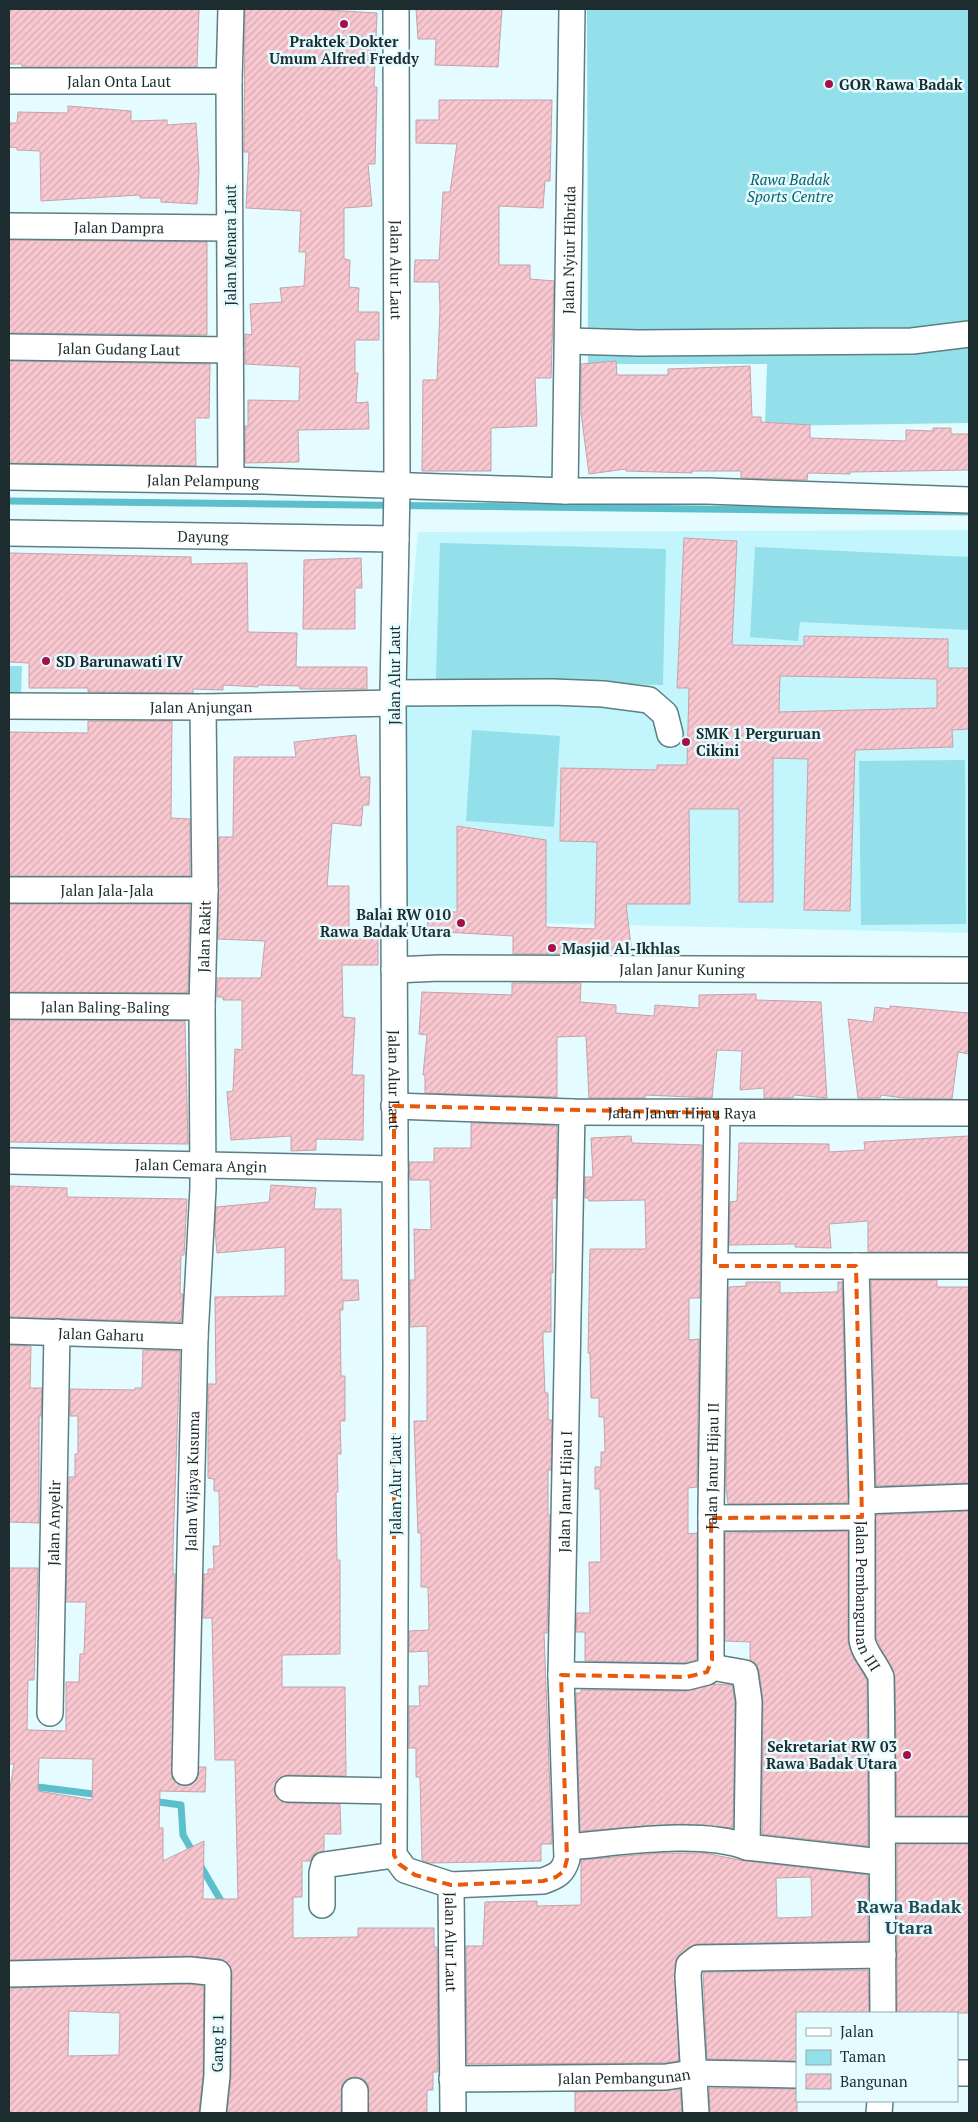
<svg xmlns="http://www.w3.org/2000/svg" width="978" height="2122" viewBox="0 0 978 2122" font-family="'PT Serif',serif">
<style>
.built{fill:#c3f5fc}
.park{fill:#93dfea}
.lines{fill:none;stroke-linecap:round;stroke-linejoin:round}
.stream{stroke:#5dbfcc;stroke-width:7}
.building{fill:url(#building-hatch);stroke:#c5a2a8;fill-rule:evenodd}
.minor-casing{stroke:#5a7f84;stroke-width:28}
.minor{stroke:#fff;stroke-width:25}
.marked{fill:none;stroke:#e8590c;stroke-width:4;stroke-dasharray:10 6;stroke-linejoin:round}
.poi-dot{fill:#a5104b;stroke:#e4fcff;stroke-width:2}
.labels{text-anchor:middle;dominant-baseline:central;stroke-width:5;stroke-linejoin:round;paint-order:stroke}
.poi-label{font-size:15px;font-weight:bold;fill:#1d2c2e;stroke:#e4fcff;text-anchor:start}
.street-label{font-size:15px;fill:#1d2c2e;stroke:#e4fcff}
.park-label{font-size:15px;font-style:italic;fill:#0a616a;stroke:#e4fcff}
.quarter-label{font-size:18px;font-weight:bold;fill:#25494e;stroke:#e4fcff}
</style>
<defs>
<pattern id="building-hatch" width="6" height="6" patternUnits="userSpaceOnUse" patternTransform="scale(1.25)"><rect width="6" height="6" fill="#f8c7d0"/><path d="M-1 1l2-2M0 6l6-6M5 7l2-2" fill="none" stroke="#d4abb3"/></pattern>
</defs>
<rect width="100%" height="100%" fill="#e4fcff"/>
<path class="built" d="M969 530V933L533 923 529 907 403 910V701L418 532Z"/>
<path class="park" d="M587 9H969V423L765 426 767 364H588Z
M440 543 666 549 663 685 436 679Z
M755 547 969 557V630L800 622 798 641 750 637Z
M9 666H22L21 696 9 695Z
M472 730 560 736 554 827 466 821Z
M965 760 966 924 861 925 859 761Z"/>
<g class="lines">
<path class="stream" d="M9 501 968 512
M30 1786 101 1795
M151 1801 181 1805 183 1835 194 1854
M199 1863 224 1906
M678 2014 679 2063"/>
</g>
<path class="building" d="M9 9H199L197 67H22V64H9Z
M245 9H308L377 13 374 87H377L375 164H368L372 206 344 208V259L350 260 349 287 359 288 358 312H379V340H355V373H358L356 403 368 402 369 429 298 430 299 462 245 463V426H248V400L299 401 300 367 245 364V334L252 335 250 304 282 302 280 288 304 286 306 252H299L301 211 246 208 249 152H244Z
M416 9H502L498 67 435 65 436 39H418Z
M439 100H552L550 181H545L543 208 499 206V265H530V279L554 281 551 378H535L537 426 491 428V471H422L423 380H437L440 309 439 282H414L415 260H439L443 192H450L457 144 416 143V120H439Z
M68 106 131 111V121L167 120V125L196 123 199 170 197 204 161 202V198H140V195L41 201 40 151 17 150V148L9 147V123H17L18 112 68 113Z
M9 240 207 242V335L9 333Z
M9 361 210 364 209 418H195L196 466 9 463Z
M616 361 617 375H668V369L750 366 752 417H761V422L810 425V438L906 441V430L933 431V428H951V434H969V470L850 472V474L808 473 807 480 741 478V471H692V473L626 471V469L589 474 581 413V364Z
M684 538 737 541 732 645 804 646V636L948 639V668H969V729L952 730 953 747 855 750 850 911 804 910 808 759 773 758V902H739V809H689L690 904H626L632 954H513V936L427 931 429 911 457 912V826L546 840V927L595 929 597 842 560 841 561 768 657 770V765H687L689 688H677ZM780 676 937 679V708L779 712Z
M9 553 191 557V564L247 563 248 632 297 633 296 667H367V689H300V686L258 685V687L223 685V690L193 689V693L88 692V688H29V663L9 662Z
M361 558 362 588H355V629H303L304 560Z
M88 721H172L171 818 190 819V876H9V732L88 733Z
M356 735 360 777H370L369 805H363L361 826 332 823 327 886H349V936H378V965H342L343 1017 355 1018 352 1075H364L363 1140 316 1139V1150L291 1151V1136L231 1140 227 1092 233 1091 235 1049 242 1050V1000H223V997H217V978H261L265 941 218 939 219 837H233L234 757H296L294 742Z
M9 904H190L188 993 9 992Z
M512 983H581L580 1002 616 1005V1013L654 1016 655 1005 699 1008V995L756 994V1000L821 1002 827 1098 794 1095 793 1098H764V1088L740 1090 742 1051 717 1050 712 1098 645 1095V1098H589L586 1036 557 1037V1097L425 1093V1075H423L427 1035 419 1034 422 992 512 995Z
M890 1006 969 1013V1054L958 1052 952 1099 904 1098 881 1095 880 1098H858L848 1019 873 1022 875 1007 890 1009Z
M9 1020 185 1021 188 1144 9 1142Z
M471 1123 557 1126 556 1198H552L553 1273H551V1332H543V1342L545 1393H548V1420H552L551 1470H548V1515H550L547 1633H544L552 1844H541V1861L429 1863 422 1860 420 1777H416V1748H409V1706H420L419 1686H429L428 1651 409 1652V1631L429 1630 428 1587H421V1533H418L414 1421H427V1326L410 1327V1280H415L414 1229 431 1230 430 1180H410L409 1162H434V1148H471Z
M631 1136 632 1143 702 1145 700 1298H689V1340L699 1339 697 1487 688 1488V1534L697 1533V1660L685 1663 585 1661V1632H576L577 1613H590L589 1562H601L600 1489H595V1467H601V1452H605L604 1417H599V1398H591L590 1353H588L590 1249H646L645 1200 589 1201 588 1198H585V1177H593L591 1138Z
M969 1136V1252H868V1221L829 1224 831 1248 795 1247V1244L729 1245 730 1202 737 1201 739 1143 829 1144V1152L865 1150 864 1142Z
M271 1185 316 1188 314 1209H341L342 1280H358L359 1300 343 1301V1310H340L341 1376H345V1421H340L341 1454H337L338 1492H336L337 1560H340V1654L282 1655V1687H345L346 1776 288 1775 281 1777 274 1788 276 1796 287 1803 340 1804 341 1834H324V1850L315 1854 310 1861H302V1897H293V1938L358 1937V1928H434V1947H437L438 2072H433V2090H427V2113H369L368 2084 363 2079 355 2077 348 2078 342 2084 341 2113H227L231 2076 232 1973 230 1966 220 1959 190 1956 9 1960V1794L14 1764H9V1568H38L34 1680H28L27 1730 66 1731V1682H79L80 1654H84L86 1602H66L69 1477H75V1454H78V1416H70V1389L135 1390V1388H142L143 1350 180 1351 173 1548V1574H175L172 1778 178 1784 191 1785 197 1779 199 1767H206L205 1792 160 1791 159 1828H163V1861L204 1841 203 1899H238L235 1760H215L212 1618H203L204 1574H208V1569H214L213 1546H220L219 1491H214V1479L208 1478V1384H216L215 1297 285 1296V1247L217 1253 215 1230 216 1207 269 1202ZM39 1758 93 1759 92 1800 38 1791Z
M9 1186 67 1188V1197L187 1199 184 1255H181L180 1294H183L181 1322 9 1317Z
M871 1280H937V1287H969V1483L876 1486Z
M746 1282H780V1293L838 1292V1282H842L848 1503 728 1504 726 1487 729 1287 746 1286Z
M9 1345 31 1346 30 1388H42L41 1416H39V1523L9 1522Z
M969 1511V1816H897L895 1677 876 1638V1515Z
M848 1531V1641L852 1655 867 1680 868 1846 762 1834 763 1701 759 1671 756 1663 750 1660V1642L725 1641V1533Z
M713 1684 732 1685 735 1702 733 1828 682 1824 580 1831 576 1693H581V1690H585L687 1691Z
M897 1844H969V2013H897Z
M659 1853H704L745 1861 868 1875V1941L698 1944 689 1947 677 1958 675 1964 679 2061 665 2063 467 2064 466 1946H483L485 1902 537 1901V1906L581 1905V1860ZM811 1877 812 1917 777 1918 776 1878Z
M868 1970 869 2013H797V2061L707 2059 703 1972Z
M189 1984 204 1986 203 2075 199 2113H9V1988ZM69 2011 120 2013 119 2055 68 2056Z
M709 2088 797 2089V2113H710Z
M680 2089 682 2113H575V2092Z"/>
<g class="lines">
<defs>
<g id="minor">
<path id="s1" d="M396 9 397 487 393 693 396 1365 394 1855 405 1870 451 1885 453 2113"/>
<path id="s2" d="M9 81H229"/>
<path id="s3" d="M9 226 229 228"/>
<path d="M568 341 639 343 912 341 969 334"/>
<path id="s4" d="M9 347 230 350"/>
<path id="s5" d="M9 477 264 481 565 491H707L969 500"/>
<path d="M231 480 229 81 231 9"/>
<path id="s6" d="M565 491 572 9"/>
<path id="s7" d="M9 533 396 539"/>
<path d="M393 693 552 692 603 694 649 700 665 714 670 734"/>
<path id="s8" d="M9 706 203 707 393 703"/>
<path id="s9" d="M9 890H205"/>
<path id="s10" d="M394 970 440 968 969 970"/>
<path id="s11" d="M9 1006 202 1007"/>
<path id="s12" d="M394 1106 572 1112 969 1113"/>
<path id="s13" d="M9 1161 395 1169"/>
<path d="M715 1266H969"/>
<path id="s14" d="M856 1266 862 1495V1639C863 1652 876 1664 881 1677 883 1789 882 1901 883 2013"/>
<path id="s15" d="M9 1331 195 1337"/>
<path d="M862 1501 969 1497"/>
<path d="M711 1518 862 1517"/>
<path d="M711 1667 745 1673 749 1701 747 1847"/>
<path id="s16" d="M561 1675 687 1677 707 1672 711 1667V1511L717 1113"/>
<path id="s17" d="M50 1713 57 1332"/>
<path id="s18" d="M185 1772 195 1337 203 1188 202 1007 205 890 203 707"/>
<path d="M288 1789 394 1791"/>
<path d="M884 1830H969"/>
<path d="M567 1847C619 1843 698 1829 747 1847L881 1862"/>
<path id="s19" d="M451 1885 543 1881C557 1876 563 1873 567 1859L561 1675 572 1112"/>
<path d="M322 1905V1873L324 1865 394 1855"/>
<path d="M9 1974 190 1970 218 1973 217 2076 213 2113"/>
<path d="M957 2073H969"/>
<path id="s20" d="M452 2079 666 2077 692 2073 797 2075"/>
<path d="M355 2091V2113"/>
<path d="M696 2113 688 1976 689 1965 698 1958 883 1955"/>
<path d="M879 2113 880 2101"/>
</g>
</defs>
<use href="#minor" class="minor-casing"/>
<use href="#minor" class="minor"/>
</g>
<path class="marked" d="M394 1106 717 1113 715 1266H856L862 1517 711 1518 712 1660 707 1672 687 1677 561 1675 567 1859 564 1871 556 1877 543 1881 451 1885 415 1875 399 1864 394 1855Z"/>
<g class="poi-dot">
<circle cx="344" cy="24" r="5"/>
<circle cx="829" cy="84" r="5"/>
<circle cx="46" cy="661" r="5"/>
<circle cx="686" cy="742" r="5"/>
<circle cx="461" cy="923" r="5"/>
<circle cx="552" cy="948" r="5"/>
<circle cx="907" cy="1755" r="5"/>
</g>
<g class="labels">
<g class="poi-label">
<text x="344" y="41" text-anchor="middle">Praktek Dokter<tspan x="344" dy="17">Umum Alfred Freddy</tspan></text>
<text x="839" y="84">GOR Rawa Badak</text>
<text x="56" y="661">SD Barunawati IV</text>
<text x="696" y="733">SMK 1 Perguruan<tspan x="696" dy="17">Cikini</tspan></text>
<text x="451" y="914" text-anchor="end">Balai RW 010<tspan x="451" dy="17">Rawa Badak Utara</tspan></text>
<text x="562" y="948">Masjid Al-Ikhlas</text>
<text x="897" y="1746" text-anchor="end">Sekretariat RW 03<tspan x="897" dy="17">Rawa Badak Utara</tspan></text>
</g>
<g class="street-label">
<text stroke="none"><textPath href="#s2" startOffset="110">Jalan Onta Laut</textPath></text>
<text stroke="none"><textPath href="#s3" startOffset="110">Jalan Dampra</textPath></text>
<text transform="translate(230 245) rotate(-90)">Jalan Menara Laut</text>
<text stroke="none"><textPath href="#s6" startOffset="241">Jalan Nyiur Hibrida</textPath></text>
<text stroke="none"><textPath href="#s1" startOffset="261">Jalan Alur Laut</textPath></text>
<text stroke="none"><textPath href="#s4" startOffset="110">Jalan Gudang Laut</textPath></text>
<text stroke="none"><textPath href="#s5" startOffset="194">Jalan Pelampung</textPath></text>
<text stroke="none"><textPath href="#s7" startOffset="194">Dayung</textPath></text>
<text transform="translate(394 675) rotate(-90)">Jalan Alur Laut</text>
<text stroke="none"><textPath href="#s8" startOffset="192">Jalan Anjungan</textPath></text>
<text stroke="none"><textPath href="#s9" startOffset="98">Jalan Jala-Jala</textPath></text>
<text stroke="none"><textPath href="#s18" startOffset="836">Jalan Rakit</textPath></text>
<text stroke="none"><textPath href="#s10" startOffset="288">Jalan Janur Kuning</textPath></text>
<text stroke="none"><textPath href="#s11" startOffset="96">Jalan Baling-Baling</textPath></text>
<text stroke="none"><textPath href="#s1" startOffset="1071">Jalan Alur Laut</textPath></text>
<text stroke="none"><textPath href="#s12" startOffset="288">Jalan Janur Hijau Raya</textPath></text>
<text stroke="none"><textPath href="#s13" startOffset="192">Jalan Cemara Angin</textPath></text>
<text stroke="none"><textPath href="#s15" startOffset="92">Jalan Gaharu</textPath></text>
<text stroke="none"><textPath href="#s16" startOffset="354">Jalan Janur Hijau II</textPath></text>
<text stroke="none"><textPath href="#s18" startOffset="291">Jalan Wijaya Kusuma</textPath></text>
<text transform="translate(395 1485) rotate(-90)">Jalan Alur Laut</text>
<text stroke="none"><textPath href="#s19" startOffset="494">Jalan Janur Hijau I</textPath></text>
<text stroke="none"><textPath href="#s17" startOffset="190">Jalan Anyelir</textPath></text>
<text stroke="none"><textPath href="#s14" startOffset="331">Jalan Pembangunan III</textPath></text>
<text stroke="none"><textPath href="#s1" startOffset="1970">Jalan Alur Laut</textPath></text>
<text transform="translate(217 2043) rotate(-89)">Gang E 1</text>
<text stroke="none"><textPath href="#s20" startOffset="172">Jalan Pembangunan</textPath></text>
</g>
<g class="park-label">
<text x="790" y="179">Rawa Badak<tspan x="790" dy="17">Sports Centre</tspan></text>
</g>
<g class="quarter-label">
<text x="909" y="1906">Rawa Badak<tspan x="909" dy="21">Utara</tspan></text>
</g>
</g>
<rect width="978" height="2122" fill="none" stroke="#1d2c2e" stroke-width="20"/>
<rect x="796" y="2012" width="162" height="90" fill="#e4fcff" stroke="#94a9ab"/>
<rect x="806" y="2028" width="25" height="8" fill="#ffffff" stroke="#94a9ab"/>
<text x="840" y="2037" font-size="15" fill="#1d2c2e">Jalan</text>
<rect x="806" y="2050" width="25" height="15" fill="#93dfea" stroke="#94a9ab"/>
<text x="840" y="2062" font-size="15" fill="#1d2c2e">Taman</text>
<rect x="806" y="2074" width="25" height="15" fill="url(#building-hatch)" stroke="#94a9ab"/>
<text x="840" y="2087" font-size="15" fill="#1d2c2e">Bangunan</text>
</svg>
